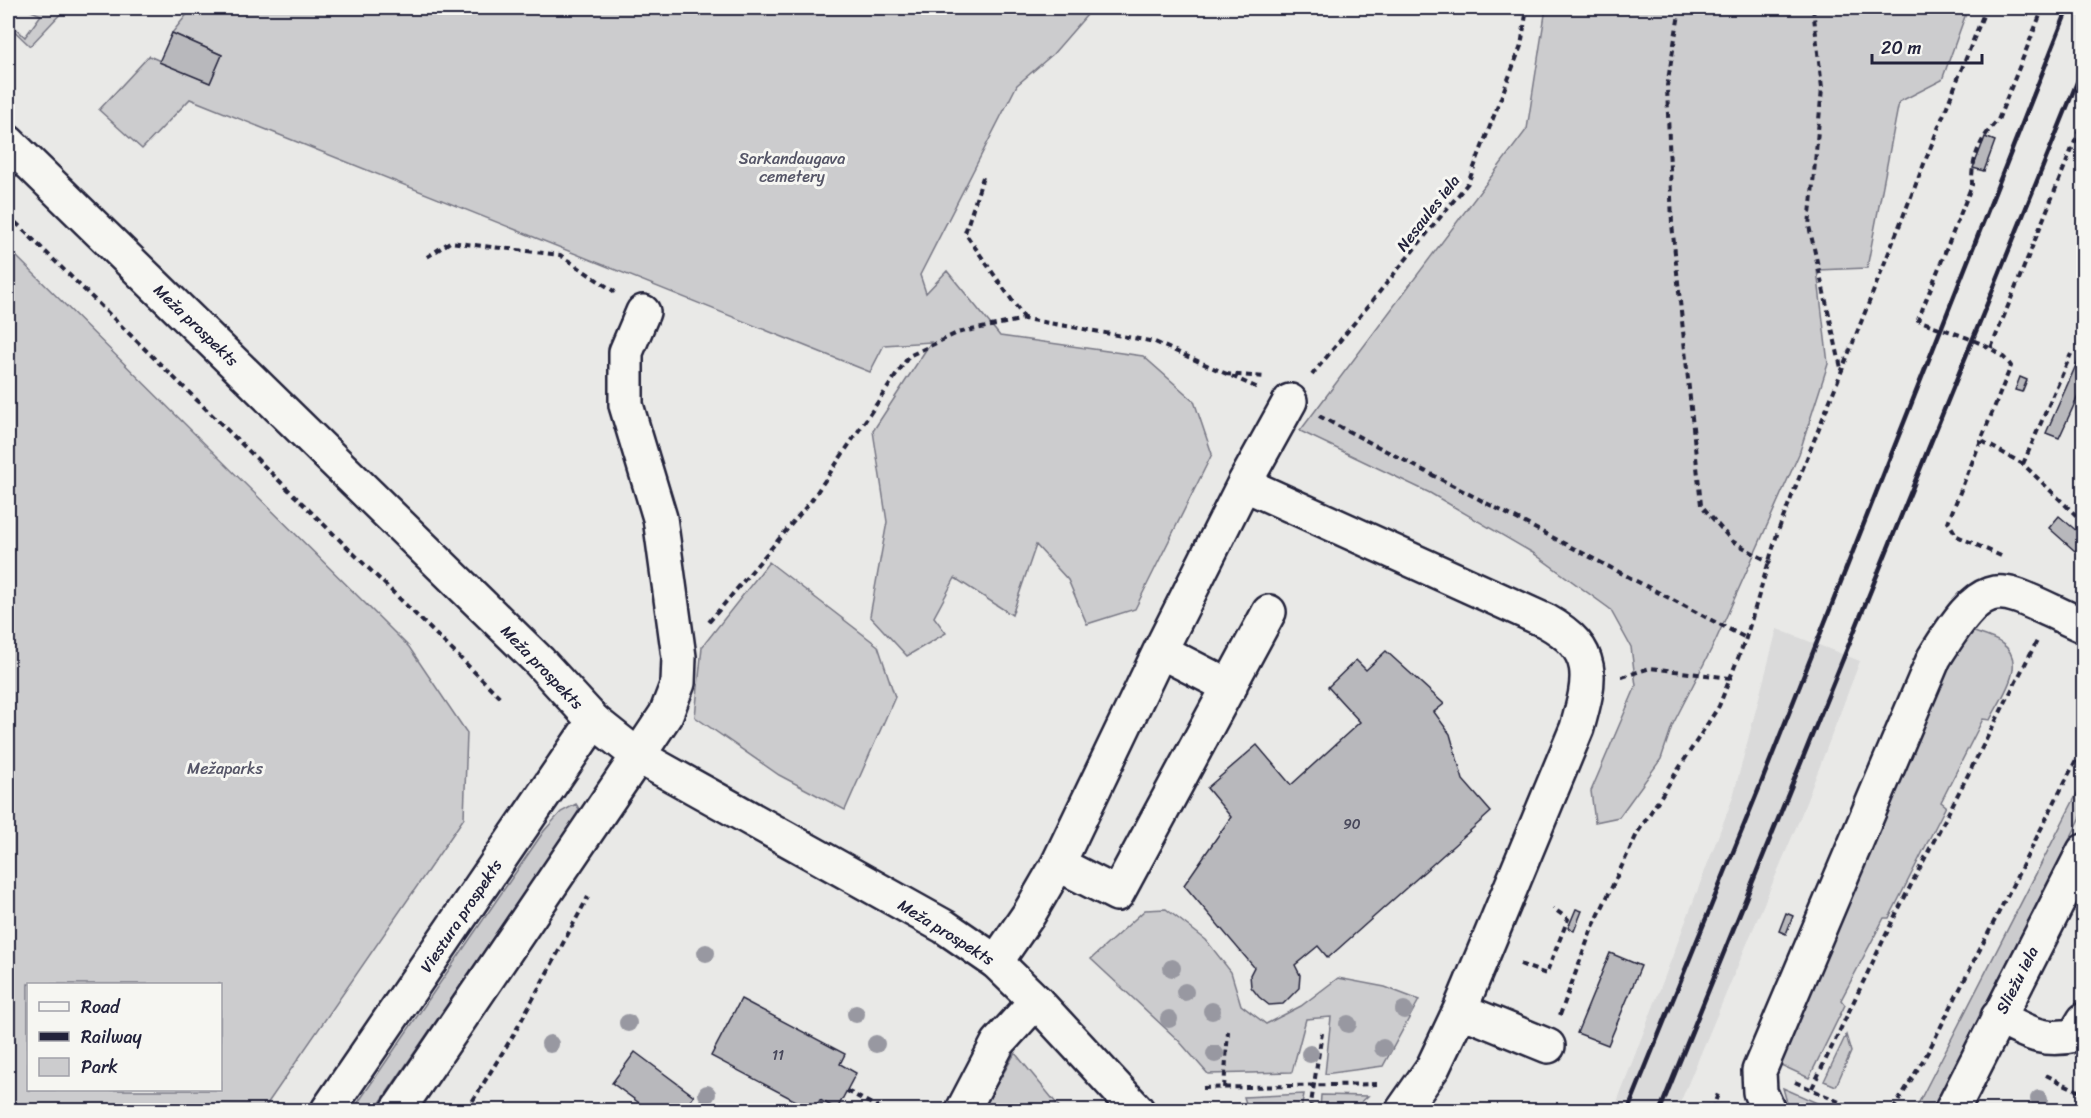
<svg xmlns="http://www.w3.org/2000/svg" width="2091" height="1118" viewBox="0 0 2091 1118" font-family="Sriracha,sans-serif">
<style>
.built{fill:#dadada}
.green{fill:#ccccce;stroke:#777784;stroke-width:1.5;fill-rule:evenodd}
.building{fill:#b8b8bc;stroke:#22223b;stroke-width:1.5}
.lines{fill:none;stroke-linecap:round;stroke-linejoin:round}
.minor-casing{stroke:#22223b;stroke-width:38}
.major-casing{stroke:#22223b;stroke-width:38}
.path{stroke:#22223b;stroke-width:4;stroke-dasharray:6 4.5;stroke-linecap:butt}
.minor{stroke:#f6f6f2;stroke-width:33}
.major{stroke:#f6f6f2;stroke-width:33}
.rail{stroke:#22223b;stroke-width:4.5}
.tree{fill:#9898a1}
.labels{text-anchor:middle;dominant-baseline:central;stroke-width:6;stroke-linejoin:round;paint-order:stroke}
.number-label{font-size:14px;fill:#48485b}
.park-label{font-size:16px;fill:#555567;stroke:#f6f6f2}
.street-label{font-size:16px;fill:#22223b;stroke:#f6f6f2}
</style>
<rect width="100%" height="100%" fill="#e9e9e7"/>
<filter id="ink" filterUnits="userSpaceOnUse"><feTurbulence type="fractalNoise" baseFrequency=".0167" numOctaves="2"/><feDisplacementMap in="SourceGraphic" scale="12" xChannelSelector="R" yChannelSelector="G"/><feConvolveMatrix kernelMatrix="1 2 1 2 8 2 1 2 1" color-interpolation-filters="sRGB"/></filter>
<g filter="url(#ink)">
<path class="built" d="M1777 629 1860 661 1800 818 1677 1110H1614L1733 797Z"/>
<path class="green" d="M24 8H66L30 46 8 25V21L25 37 41 15Z
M192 8H1093L1053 54 1017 85 920 275 926 293 947 271 1000 336 1143 356 1194 401 1212 454 1135 609 1087 624 1068 580 1036 545 1012 615 955 578 934 617 946 633 907 656 870 616 887 522 873 431 931 342 884 345 870 372 190 99 142 149 99 110 149 56 210 83 222 55 172 33Z
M1546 8H1968L1942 80 1899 102 1867 268 1817 270 1828 364 1799 454 1715 642 1672 726 1661 759 1619 817 1595 822 1591 791 1636 686 1631 647 1610 609 1533 553 1430 493 1300 431 1527 129Z
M8 248 409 647 467 733 464 818 263 1110H8ZM28 984H220V1090H28Z
M769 562 878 646 895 697 845 810 779 775 695 717 702 647Z
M1974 632C1983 635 1994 638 2001 643 2030 662 2000 699 1990 720L1983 719 1941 802 1946 806 1889 918H1884L1841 1000 1845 1005 1809 1078 1781 1065 1787 1036 1945 667 1963 641Z
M2083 782V813L1932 1110H1915Z
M576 804 579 809 578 814 375 1110H353L544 831 561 812Z
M1166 909 1206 940 1231 972 1241 1005 1266 1024 1301 1006 1338 978 1385 987 1419 1000 1383 1066 1325 1074 1331 1017 1306 1019 1292 1072 1208 1074 1179 1041 1091 959 1145 910Z
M1846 1035 1851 1052 1836 1086 1824 1081Z
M1015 1053 1061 1109 982 1110Z
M1783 1088 1824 1106 1822 1110H1789Z
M1304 1094 1301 1110H1248L1244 1097Z
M1321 1095 1368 1096 1353 1110H1320Z"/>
<path class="building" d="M172 33 222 55 210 83 159 62Z
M1985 137 1995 141 1984 171 1973 168Z
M2081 354 2084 355V383L2059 438 2046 433Z
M2020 377 2027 380 2022 392 2015 390Z
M2059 516 2084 537V542L2075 551 2049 528Z
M1386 651 1444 704 1434 712 1450 734 1463 780 1491 812 1328 958 1318 946 1295 965 1300 975 1299 988 1283 1004 1269 1005 1259 997 1251 987 1250 975 1254 967 1184 885 1231 817 1207 788 1257 745 1291 785 1360 722 1328 687 1356 660 1366 670Z
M1576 909 1582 911 1574 931 1568 928Z
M1786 913 1793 916 1786 934 1779 931Z
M1610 953 1641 966 1608 1045 1577 1033Z
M741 999 845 1054 840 1064 856 1073 837 1109 820 1100 813 1110 711 1056Z
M635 1052 694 1096 684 1110H649L612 1083Z"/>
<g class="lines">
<defs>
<path id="minor" d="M8 142 539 661 594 721
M1244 484 1546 621C1598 650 1591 678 1577 728L1460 1010 1433 1067 1403 1110
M1160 651 1230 687
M638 756 666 714 678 683 679 657 660 518 626 405V352L643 312
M1058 864 1117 894 1269 612
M996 962 1029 914 1058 864 1160 651 1244 484 1290 401
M1460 1010 1548 1046
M1998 1017C2027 1032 2043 1043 2075 1035L2084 1020
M963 1110 998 1043 1036 1001
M1768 1110 1760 1092 1759 1071 1934 658C1991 566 1996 587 2084 626
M1952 1110 2084 851"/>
<path id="major" d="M328 1110 594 721 638 756 945 927 996 962 1036 1001 1137 1110
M398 1110 638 756"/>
</defs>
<use href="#minor" class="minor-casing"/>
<use href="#major" class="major-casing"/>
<path class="path" d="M1680 8 1667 86 1672 224 1701 505 1732 541 1771 563
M1813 8 1822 88 1809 226 1841 368
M983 177 965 233 1025 319
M8 215 503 700
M427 257 450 242 560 255 615 292
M1991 348 2084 119
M1225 374 1266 377
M1312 375 1468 183 1521 46 1527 8
M1319 416 1746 638
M1982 441 2023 464 2084 523
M2023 464 2071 354
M2001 556 1957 536 1948 522 2011 366C1997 343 1944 331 1918 320L1972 185C1971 160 1980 138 1998 120L2043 8
M709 622 811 501 909 356 957 333 1025 319 1078 328 1155 342 1258 388
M1622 677 1650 668 1730 678
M1520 964 1546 974 1568 919 1553 908
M1560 1015 1591 931 1638 832 1719 706 1746 638 1778 531 1986 8
M2046 1075 2084 1094
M1795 1082 1857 1110
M1203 1088 1377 1084
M1224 1088 1228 1031
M1812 1088 1894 918 2037 641
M847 1091 883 1110
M467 1110 514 1034 588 897
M1310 1110 1322 1033
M1712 1110 1718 1094
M1893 1110 1928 1052 2084 744"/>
<use href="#minor" class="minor"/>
<use href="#major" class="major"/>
<path class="rail" d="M1628 1110 1762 781 2068 8
M1660 1110 2084 65"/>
</g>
<g class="tree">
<circle cx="706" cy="953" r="9"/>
<circle cx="1172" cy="968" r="9"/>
<circle cx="1185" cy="992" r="9"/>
<circle cx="1404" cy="1010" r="9"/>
<circle cx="1212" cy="1011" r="9"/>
<circle cx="856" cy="1014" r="9"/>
<circle cx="1169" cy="1019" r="9"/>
<circle cx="628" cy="1023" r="9"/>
<circle cx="1348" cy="1024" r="9"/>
<circle cx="550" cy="1044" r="9"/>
<circle cx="876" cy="1044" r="9"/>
<circle cx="1383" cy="1048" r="9"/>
<circle cx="1215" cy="1054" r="9"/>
<circle cx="1310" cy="1054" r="9"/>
<circle cx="707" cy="1094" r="9"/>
<circle cx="2039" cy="1099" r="9"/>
</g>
</g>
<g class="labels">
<g class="number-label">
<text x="1352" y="824">90</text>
<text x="778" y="1055">11</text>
</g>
<g class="park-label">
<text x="792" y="158">Sarkandaugava<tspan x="792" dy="18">cemetery</tspan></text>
<text x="225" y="768">Mežaparks</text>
</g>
<g class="street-label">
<text transform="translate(1428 213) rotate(-52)">Nesaules iela</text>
<text transform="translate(196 325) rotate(44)">Meža prospekts</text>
<text transform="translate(542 667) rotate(46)">Meža prospekts</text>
<text transform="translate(461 916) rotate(-56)">Viestura prospekts</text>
<text transform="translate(946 932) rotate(32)">Meža prospekts</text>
<text transform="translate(2017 980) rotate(-63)">Sliežu iela</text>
</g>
</g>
<rect width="2091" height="1118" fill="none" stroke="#f6f6f2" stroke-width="30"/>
<rect x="15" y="15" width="2061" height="1088" fill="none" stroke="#22223b" stroke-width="2" filter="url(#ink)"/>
<rect x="27" y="983" width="195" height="108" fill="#f6f6f2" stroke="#a1a1a9" stroke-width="1.5"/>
<rect x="39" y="1002" width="30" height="9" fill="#f6f6f2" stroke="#a1a1a9" stroke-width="1.5"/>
<text x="81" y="1013" font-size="18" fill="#22223b">Road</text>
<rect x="39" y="1032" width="30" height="9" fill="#22223b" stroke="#a1a1a9" stroke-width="1.5"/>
<text x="81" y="1043" font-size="18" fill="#22223b">Railway</text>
<rect x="39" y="1058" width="30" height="18" fill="#ccccce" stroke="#a1a1a9" stroke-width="1.5"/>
<text x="81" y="1073" font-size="18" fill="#22223b">Park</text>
<path d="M1872 54v9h110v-9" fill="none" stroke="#22223b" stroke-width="3"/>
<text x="1881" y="54" font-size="18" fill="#22223b" stroke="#f6f6f2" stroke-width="4.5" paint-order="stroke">20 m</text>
</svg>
